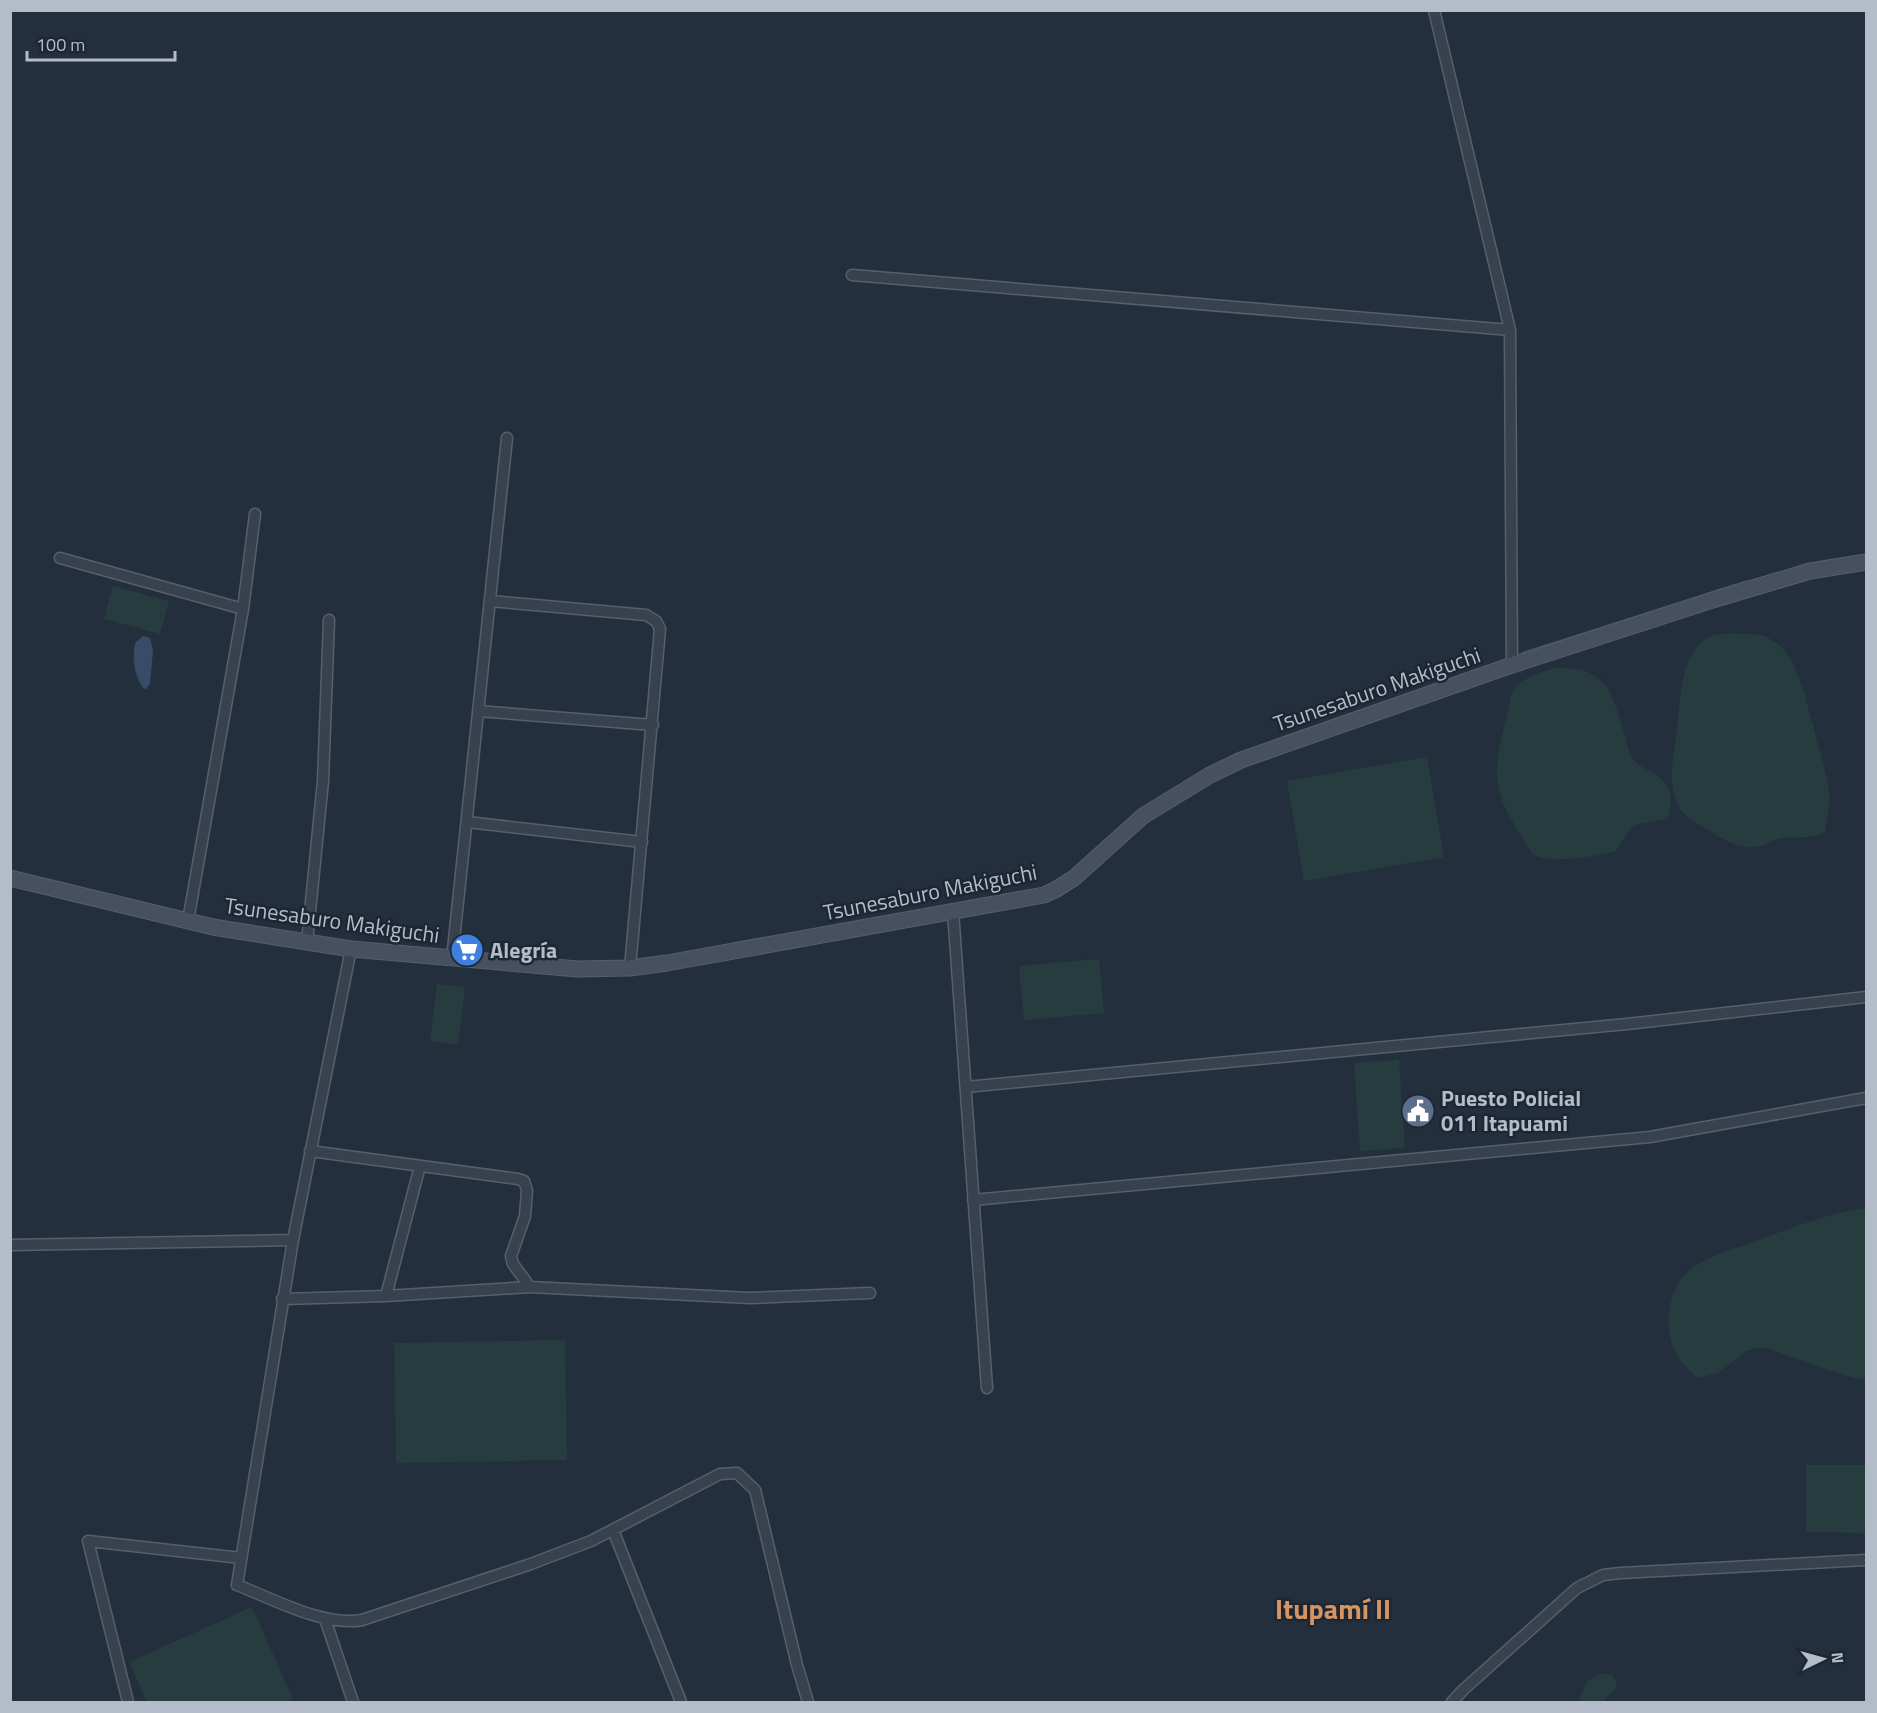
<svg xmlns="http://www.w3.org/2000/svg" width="1877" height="1713" viewBox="0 0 1877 1713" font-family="'Titillium Web',sans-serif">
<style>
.green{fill:#263c3f}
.water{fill:#394c67}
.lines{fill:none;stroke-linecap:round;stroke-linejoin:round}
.street-casing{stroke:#565f6c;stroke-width:13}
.secondary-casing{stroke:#565f6c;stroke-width:17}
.street{stroke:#38414e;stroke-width:10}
.secondary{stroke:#465061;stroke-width:15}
.labels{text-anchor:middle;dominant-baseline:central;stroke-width:5;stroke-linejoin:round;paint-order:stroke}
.street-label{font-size:22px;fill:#b4bcc9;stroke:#1d2633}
.poi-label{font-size:22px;font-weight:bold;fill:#b4bcc9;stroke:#1d2633;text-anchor:start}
.district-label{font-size:28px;font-weight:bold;fill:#d59563;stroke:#1d2633}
</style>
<rect width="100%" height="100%" fill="#242f3e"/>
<path class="green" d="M113 586 169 601 160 634 104 619Z
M1749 634 1765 636 1781 646 1792 661 1804 692 1828 782 1830 800 1825 832C1811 841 1796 834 1781 838 1775 839 1770 843 1764 845 1742 852 1723 840 1705 828 1700 825 1694 822 1690 819 1660 796 1676 750 1678 719 1680 695 1682 661 1701 642 1713 631 1734 634 1749 634Z
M1556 668C1606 666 1612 691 1624 733 1627 741 1628 752 1633 759 1637 765 1642 767 1648 770 1671 783 1675 794 1667 819L1637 824 1630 829 1615 852C1593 856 1552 865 1532 854 1522 834 1505 815 1500 793 1492 764 1502 738 1508 710 1510 703 1510 694 1515 688 1522 678 1544 671 1556 668Z
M1427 757 1444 857 1304 881 1287 781Z
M1099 959 1104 1013 1024 1020 1019 966Z
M437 984 465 987 458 1045 430 1041Z
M1399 1060 1405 1148 1360 1151 1354 1063Z
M1866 1208V1378L1859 1379 1843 1375 1763 1347 1746 1351 1718 1373 1697 1378C1691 1371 1680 1363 1676 1354 1663 1328 1667 1289 1690 1270 1710 1254 1738 1248 1761 1239 1796 1226 1830 1213 1866 1208Z
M565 1340 567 1460 396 1463 394 1343Z
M1806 1465H1866V1533L1806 1532Z
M252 1607 293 1699 284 1702H147L129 1662Z
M1599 1673 1612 1675C1624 1689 1610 1692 1603 1702H1578L1587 1682Z"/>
<path class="water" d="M1747 580V581L1522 654V652Z
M143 636 150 638 153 651 150 684 146 689 143 688C134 675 132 658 135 643Z"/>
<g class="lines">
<defs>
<path id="street" d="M1434 10 1510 330 1512 665
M852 275 1510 330
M60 558 243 609 188 921
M490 601 646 615 656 621 660 629 630 968
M243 609 255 514
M478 711 653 725
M467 822 642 842
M953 911 987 1388
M307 942 323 781 329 620
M351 949 293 1240 237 1585C273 1599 324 1627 362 1620L528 1565 591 1541 720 1474 737 1473 755 1490 757 1498 797 1665 808 1702
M452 959 507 438
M966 1087 1627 1024 1866 997
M310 1151 518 1179 524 1181 527 1190 525 1216 511 1256 513 1264 530 1287
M973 1200 1650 1137 1866 1098
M10 1245 293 1240
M386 1296 420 1166
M282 1299 386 1296 530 1287 750 1298 870 1293
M613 1530 681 1702
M325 1619 353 1702
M128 1702 88 1541 241 1558
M1452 1702 1463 1690 1577 1588 1603 1575 1621 1573 1866 1560"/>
<path id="secondary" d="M10 878 213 927 351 949 577 969 630 968 667 963 1044 895 1055 890 1074 878 1143 816 1210 775 1241 760 1512 665 1716 599 1810 571 1866 562"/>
</defs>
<use href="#street" class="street-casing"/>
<use href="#secondary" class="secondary-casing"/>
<use href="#street" class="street"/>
<use href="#secondary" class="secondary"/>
</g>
<defs>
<symbol id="supermarket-disc" viewBox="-11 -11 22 22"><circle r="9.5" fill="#3f7fe0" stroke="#1d2633"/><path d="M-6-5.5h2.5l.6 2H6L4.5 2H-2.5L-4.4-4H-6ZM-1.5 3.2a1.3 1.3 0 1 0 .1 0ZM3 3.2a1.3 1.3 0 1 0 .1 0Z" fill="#fff"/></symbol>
<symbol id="civic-disc" viewBox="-11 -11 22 22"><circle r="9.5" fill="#5c6f8a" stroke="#1d2633"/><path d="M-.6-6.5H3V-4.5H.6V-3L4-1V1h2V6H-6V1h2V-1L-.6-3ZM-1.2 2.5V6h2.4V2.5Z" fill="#fff"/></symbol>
</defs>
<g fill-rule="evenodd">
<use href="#supermarket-disc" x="448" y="931" width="38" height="38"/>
<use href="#civic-disc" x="1399" y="1092" width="38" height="38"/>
</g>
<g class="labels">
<g class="street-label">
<text transform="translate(1377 689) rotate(-19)">Tsunesaburo Makiguchi</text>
<text transform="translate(930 892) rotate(-11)">Tsunesaburo Makiguchi</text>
<text transform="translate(332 920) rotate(8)">Tsunesaburo Makiguchi</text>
</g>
<g class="poi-label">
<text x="490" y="950">Alegría</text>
<text x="1441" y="1098">Puesto Policial<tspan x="1441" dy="25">011 Itapuami</tspan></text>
</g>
<g class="district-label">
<text x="1333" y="1608">Itupamí II</text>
</g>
</g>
<rect width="1877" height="1713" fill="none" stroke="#b4bcc9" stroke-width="24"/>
<g transform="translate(1823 1659) rotate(85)" stroke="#1d2633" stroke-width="4.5" paint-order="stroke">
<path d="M0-4.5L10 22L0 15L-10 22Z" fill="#b4bcc9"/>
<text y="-9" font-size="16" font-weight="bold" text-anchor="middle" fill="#b4bcc9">N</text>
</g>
<path d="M27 51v9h148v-9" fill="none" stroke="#b4bcc9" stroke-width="3"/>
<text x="36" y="51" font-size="18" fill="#b4bcc9" stroke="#1d2633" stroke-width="4.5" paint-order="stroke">100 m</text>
</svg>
